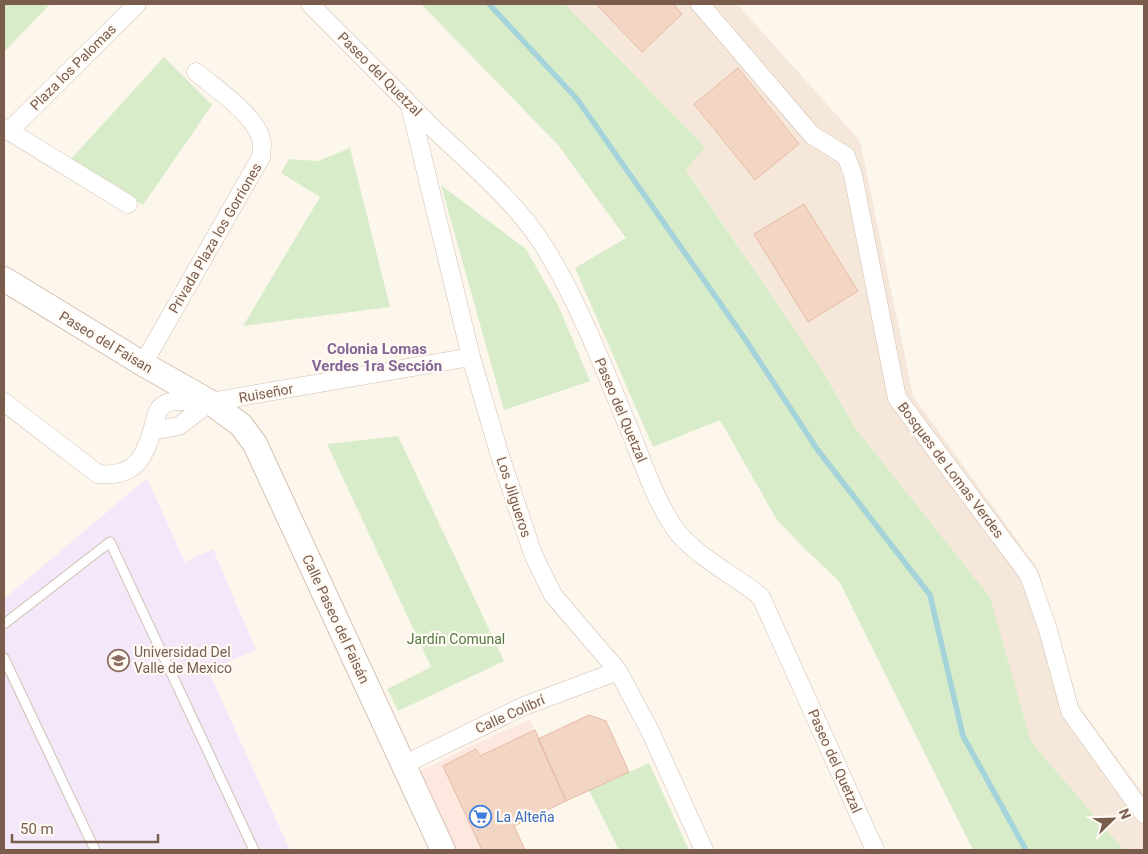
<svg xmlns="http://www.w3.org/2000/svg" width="1148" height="854" viewBox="0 0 1148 854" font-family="Roboto,sans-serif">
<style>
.residential{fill:#f5e8da}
.commercial{fill:#fde8e0}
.education{fill:#f3e8fa}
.green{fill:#d8ecc9}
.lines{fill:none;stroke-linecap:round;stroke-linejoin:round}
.stream{stroke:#a5d3da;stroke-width:5.5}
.building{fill:#f3d5c3;stroke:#e6bba3}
.lane-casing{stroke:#d1beb0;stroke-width:11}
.street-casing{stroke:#d1beb0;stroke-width:19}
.secondary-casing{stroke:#d6c0b0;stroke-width:26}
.lane{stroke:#fff;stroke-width:9}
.street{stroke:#fff;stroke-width:18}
.secondary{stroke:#fff;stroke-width:24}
.labels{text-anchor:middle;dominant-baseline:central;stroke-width:4.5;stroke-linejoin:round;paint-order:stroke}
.street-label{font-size:14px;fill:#7a5c4d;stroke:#fffaf3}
.park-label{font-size:14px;fill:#537a41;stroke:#fffaf3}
.education-label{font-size:14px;fill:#785e54;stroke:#fffaf3;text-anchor:start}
.shop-label{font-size:14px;fill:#366cbe;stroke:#fffaf3;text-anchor:start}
.neighbourhood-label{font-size:15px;font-weight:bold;fill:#846695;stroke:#fffaf3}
</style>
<rect width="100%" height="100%" fill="#fdf6ec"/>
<path class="residential" d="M565 4H737L860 141 913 396 1038 569 1077 703 1144 795V850H1124L1031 742 990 597 856 429 819 365 686 169 705 147Z"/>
<path class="commercial" d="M530 720 566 801 514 826 525 850H456L419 772 474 744Z"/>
<path class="education" d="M147 478 185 562 213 549 256 650 208 670 290 850H4V599Z"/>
<path class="green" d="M4 4H50L4 52Z
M421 4H565L705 147 686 170 819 365 856 429 990 597 1031 742 1124 850H973L839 581 806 550 777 520 720 420 653 447 575 268 626 238 558 145Z
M164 57 212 105 143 205 70 160Z
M350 148 390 307 243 326 320 197 281 173 289 159 318 161Z
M441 185 526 249 559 307 590 381 504 410Z
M398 436 504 661 398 711 387 689 431 667 327 444Z
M649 763 689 850H619L589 790Z"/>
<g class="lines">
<path class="stream" d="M489 4 577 99 741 333 817 449 930 595 963 736 1026 850"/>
</g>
<path class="building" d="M596 4H673L682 14 642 52Z
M738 68 799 144 755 180 694 104Z
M804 204 858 291 808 322 754 234Z
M589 715 606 721 629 772 566 801 538 739Z
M535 730 566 801 514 826 525 850H482L443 766 476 749 480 756Z"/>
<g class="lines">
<defs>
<path id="lane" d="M4 624 110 542 254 850
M4 658 95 850"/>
<path id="street" d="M310 4C352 46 394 89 436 131 475 168 517 203 545 248 580 305 604 369 630 431 643 463 658 508 679 534 702 560 734 575 761 597L875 850
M700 4 812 135 846 156 853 175 897 398 1029 575 1048 630 1070 711 1144 814
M410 106 471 357 500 456 533 554 553 595 618 671 650 731 704 850
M4 128 128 204
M9 131 137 4
M143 364 261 157C261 153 262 149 262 145 261 118 215 88 196 72
M4 402 98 474C136 478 145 457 154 424 156 416 158 406 167 403 176 399 199 402 210 402L471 357
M152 431 179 426 210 402
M405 764 524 706 618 671"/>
<path id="secondary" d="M4 279 143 364 210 402 241 425 255 444 443 850"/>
</defs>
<use href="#lane" class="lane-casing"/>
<use href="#street" class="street-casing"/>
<use href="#secondary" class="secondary-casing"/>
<use href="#lane" class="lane"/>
<use href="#street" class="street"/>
<use href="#secondary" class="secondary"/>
</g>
<defs>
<symbol id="university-ring" viewBox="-11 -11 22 22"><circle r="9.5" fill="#fffaf3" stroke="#8d6e63" stroke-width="1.5"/><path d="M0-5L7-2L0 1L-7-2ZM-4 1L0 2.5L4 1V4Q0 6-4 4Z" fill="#8d6e63"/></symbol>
<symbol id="supermarket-ring" viewBox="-11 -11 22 22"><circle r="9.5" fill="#fffaf3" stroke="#3f7fe0" stroke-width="1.5"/><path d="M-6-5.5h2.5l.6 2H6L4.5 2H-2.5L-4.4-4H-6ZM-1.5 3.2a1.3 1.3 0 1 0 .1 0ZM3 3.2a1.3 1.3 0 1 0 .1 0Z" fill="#3f7fe0"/></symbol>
</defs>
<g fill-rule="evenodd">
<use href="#university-ring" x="106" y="648" width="25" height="25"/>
<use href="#supermarket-ring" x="468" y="804" width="25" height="25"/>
</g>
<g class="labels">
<g class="street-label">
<text transform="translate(73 67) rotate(-45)">Plaza los Palomas</text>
<text transform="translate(380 74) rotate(45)">Paseo del Quetzal</text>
<text transform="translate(215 238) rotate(-60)">Privada Plaza los Gorriones</text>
<text transform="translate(106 342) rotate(31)">Paseo del Faisan</text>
<text transform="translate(266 393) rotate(-10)">Ruiseñor</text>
<text transform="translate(621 410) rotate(67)">Paseo del Quetzal</text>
<text transform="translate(951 470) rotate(53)">Bosques de Lomas Verdes</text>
<text transform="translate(514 497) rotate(72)">Los Jilgueros</text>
<text transform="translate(336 619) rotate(65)">Calle Paseo del Faisán</text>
<text transform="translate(510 714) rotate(-24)">Calle Colibrí</text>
<text transform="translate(835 761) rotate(66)">Paseo del Quetzal</text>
</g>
<g class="park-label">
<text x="456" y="639">Jardín Comunal</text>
</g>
<g class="education-label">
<text x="134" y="652">Universidad Del<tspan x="134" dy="16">Valle de Mexico</tspan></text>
</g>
<g class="shop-label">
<text x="496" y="817">La Alteña</text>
</g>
<g class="neighbourhood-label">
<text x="377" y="349">Colonia Lomas<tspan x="377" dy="17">Verdes 1ra Sección</tspan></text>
</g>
</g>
<rect width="1148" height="854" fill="none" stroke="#7a5c4d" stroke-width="10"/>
<g transform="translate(1113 819) rotate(67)" stroke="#fffaf3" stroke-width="4" paint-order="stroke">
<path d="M0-4L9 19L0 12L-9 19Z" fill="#7a5c4d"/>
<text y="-8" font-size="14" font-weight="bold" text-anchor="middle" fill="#7a5c4d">N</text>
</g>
<path d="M12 834v8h146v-8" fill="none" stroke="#7a5c4d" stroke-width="2.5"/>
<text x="20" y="834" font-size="15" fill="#7a5c4d" stroke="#fffaf3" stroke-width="4" paint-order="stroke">50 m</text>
</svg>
